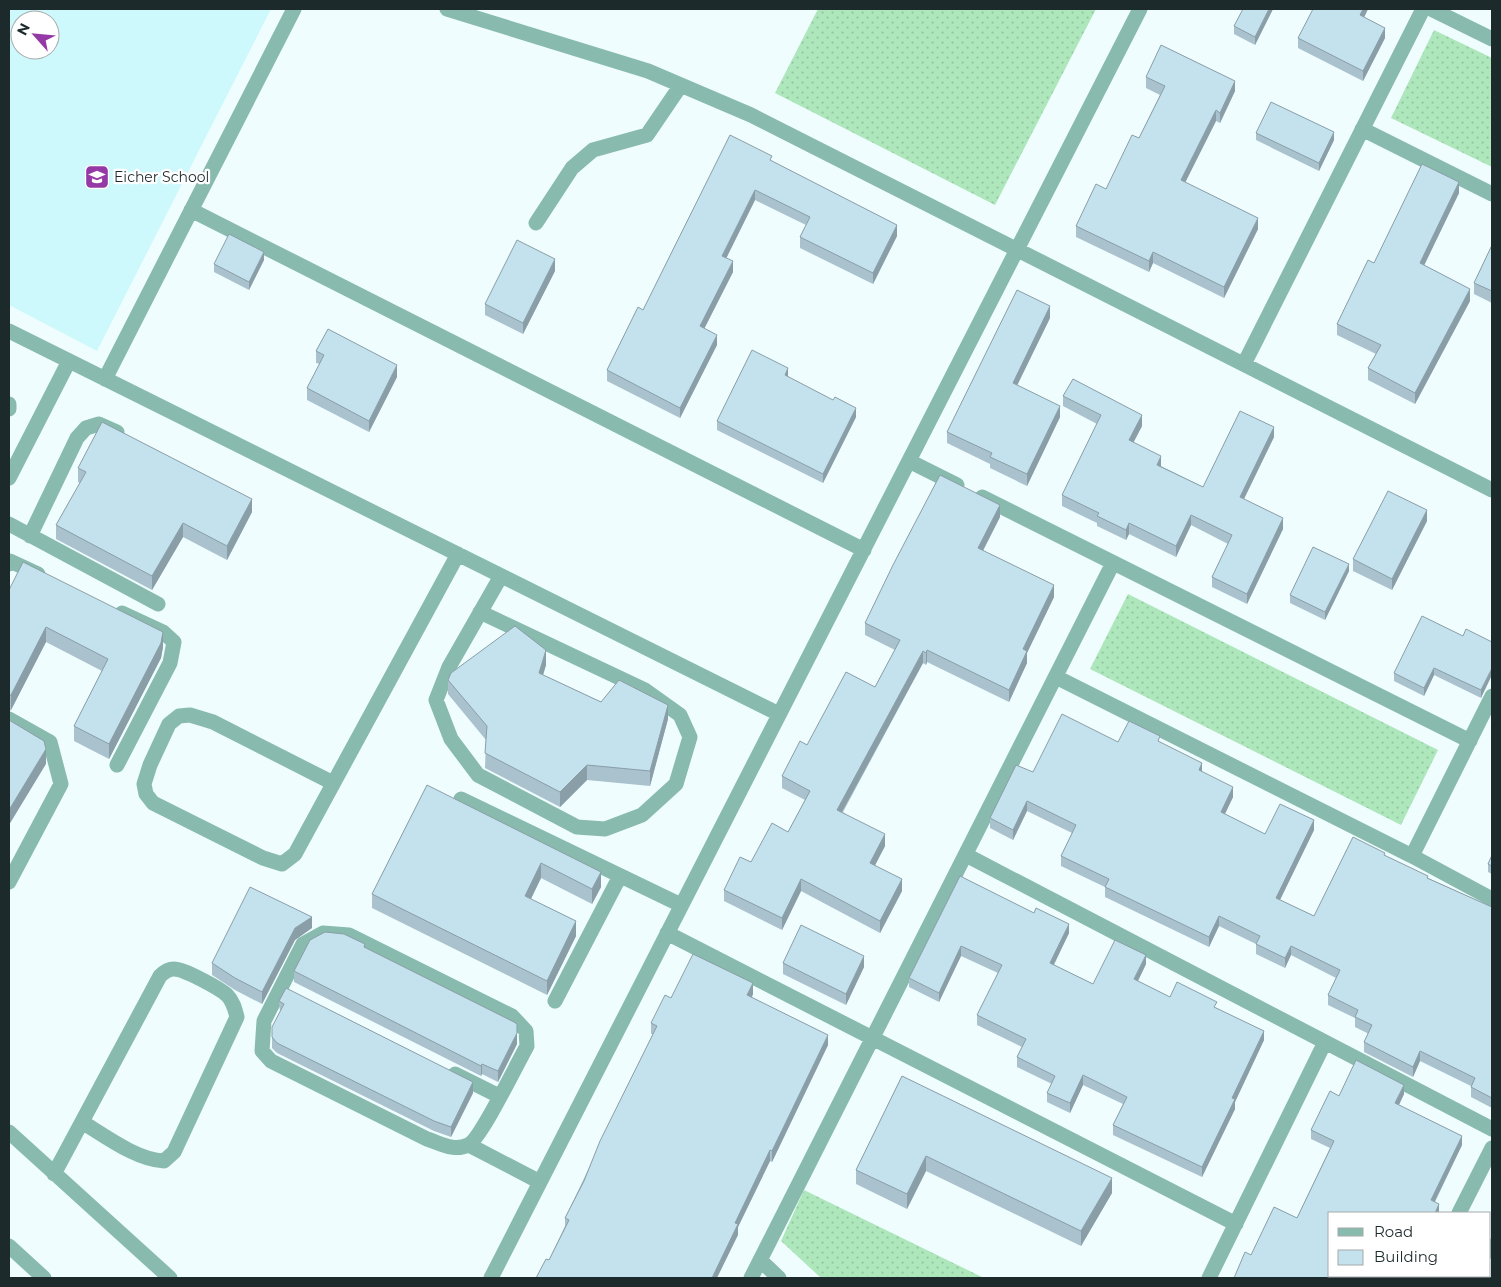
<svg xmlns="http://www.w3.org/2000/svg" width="1501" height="1287" viewBox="0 0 1501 1287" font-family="Montserrat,sans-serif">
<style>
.built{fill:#cdf9fc;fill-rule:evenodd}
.grass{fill:url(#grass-dots)}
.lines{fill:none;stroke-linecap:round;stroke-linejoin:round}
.minor{stroke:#88bbad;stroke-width:15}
.wall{fill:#a9c2cd}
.shaded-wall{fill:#899ea7}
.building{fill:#c4e2ee;stroke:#899ea7}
.labels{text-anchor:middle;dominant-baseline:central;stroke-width:4.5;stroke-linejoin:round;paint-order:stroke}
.poi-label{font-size:14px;fill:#1d2a2b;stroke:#fff;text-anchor:start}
</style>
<defs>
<pattern id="grass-dots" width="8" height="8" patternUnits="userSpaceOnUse" patternTransform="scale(1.25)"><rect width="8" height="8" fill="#ade7bb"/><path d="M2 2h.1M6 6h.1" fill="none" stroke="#94c6a1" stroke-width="1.8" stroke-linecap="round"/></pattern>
</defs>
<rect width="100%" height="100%" fill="#f0fdfe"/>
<path class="built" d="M9 9H271L97 351 9 305ZM20 20H50V50H20Z"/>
<path class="grass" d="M818 9H1096L995 205 775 93Z
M1434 30 1492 58V167L1391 118Z
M1128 594 1438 750 1401 825 1090 669Z
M804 1190 984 1278H821L781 1241Z"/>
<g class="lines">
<path class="minor" d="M447 9 648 71 751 115 1492 490
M1431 9 1492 39
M1362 129 1492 194
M191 210 864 550
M536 223 572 168 593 150 647 135 681 85
M9 331 779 714
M1244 364 1423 9
M105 379 294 9
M9 404V409
M909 461 957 485
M9 478 69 361
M982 497 1470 741
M9 524 158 604
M30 536 77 438 86 428 99 424 117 432
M9 564 10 561 38 574
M480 612 645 690 680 715 690 737 676 784 642 815 605 829 577 827 478 775 451 739 436 700 449 667 501 576
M1056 677 1412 856 1492 899
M9 719 50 742 61 784 9 882
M117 765 170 663 174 642 163 632 122 613
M333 783 213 722 190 715 179 716 169 724 150 765 144 784 146 794 153 803 263 858 282 864 295 854 458 554
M461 799 681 905
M966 855 1492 1129
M1412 856 1492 696
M323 933 349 935 512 1016 526 1031 527 1046C518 1062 480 1140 468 1145 454 1152 440 1143 427 1139L271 1061 262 1051 264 1021 303 944Z
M667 933 1236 1224
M555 1001 620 876
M455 1074 499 1096
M9 1132 170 1278
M469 1145 540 1182
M54 1174 160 976C164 972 168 969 174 969 184 969 219 988 227 995 233 1001 235 1009 237 1017L174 1152 164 1161C137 1160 105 1136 82 1122
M1459 1213 1492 1148
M9 1246 44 1278
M1490 1251 1492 1246
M760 1260 779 1278
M491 1278 1140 9
M751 1278 1113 563
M1209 1278 1325 1042
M1426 1278 1427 1276
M1476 1278 1477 1276"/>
</g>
<path class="wall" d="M1273 9 1255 45 1234 34V26Z
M1368 9 1364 17 1385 38 1363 81 1298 48V38Z
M1146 77 1235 91 1220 123 1216 121 1185 182 1258 229 1224 298 1153 263 1149 272 1076 237V226L1106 189 1139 138 1160 95 1146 88Z
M1256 133 1334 140 1319 171 1256 140Z
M772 161 897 236 873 284 800 248V237L806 225 755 200 726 258 733 272 704 329 717 345 680 418 607 381V370L643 310Z
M1459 193 1424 265 1470 301 1415 404 1368 380V368L1376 354 1337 335V324L1374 263Z
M1492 245V303L1474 294V283Z
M264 260 249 290 214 272V264Z
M555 271 523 334 485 315V304Z
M1050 318 1017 385 1060 417 1027 486 990 468V464L947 443V432Z
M316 351 397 377 369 432 307 400V388L320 364 316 363Z
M788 377 856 417 823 483 717 430V421Z
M1063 396 1142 426 1133 443 1161 466 1203 487 1274 437 1244 499 1283 529 1247 604 1212 587V577L1228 544 1191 525 1176 557 1129 534 1126 540 1097 526V523L1062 506V495L1097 424 1063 406Z
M78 468 252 512 227 560 183 537 152 590 56 539V525L80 483 78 482Z
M1000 517 983 551 1054 597 1027 653V663L1009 702 927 662 926 665 923 663 843 812 885 846 875 865 902 891 880 933 801 891 782 930 724 901V890L751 862 788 832 805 800 782 788V776L807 745 875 687 895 650 865 635V623Z
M1427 521 1392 590 1353 571V559Z
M1349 571 1325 620 1290 603V595Z
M9 590 163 647 161 658 109 759 74 741V726L102 671 46 642 11 710 9 711Z
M1463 636 1492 642 1481 698 1434 675 1424 696 1394 681V673Z
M546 665 543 675 601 702 668 719 650 786 587 780 560 807 485 768 486 740 448 694V680Z
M1118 742H1160L1202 772 1233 797 1225 814 1265 834 1314 830 1280 900 1314 916 1385 856 1428 878 1492 907V1108L1471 1097V1086L1420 1061 1413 1077 1364 1052V1042L1369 1034 1355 1027V1018L1328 1005V995L1336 978 1291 955 1285 968 1256 954V944L1219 926 1209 947 1105 897V887L1061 866V856L1072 833 1027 811 1013 840 990 828V818L1033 772Z
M427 785 601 887 592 904 541 878 531 899 576 936 547 995 372 908V894Z
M1492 855V874L1488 872V864Z
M960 876 1069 933 1054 965 1093 984 1146 964 1138 981 1170 997 1217 1008 1264 1040 1235 1102V1109L1202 1177 1113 1135V1125L1123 1104 1083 1085 1070 1113 1047 1102V1093L1052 1084 1017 1067V1057L1022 1047 977 1025V1015L998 973 961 956 939 1002 909 987V978Z
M312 928 295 940 262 1004 235 990 212 975V963Z
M365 947 517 1044 498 1082 482 1074 481 1076 294 982V971Z
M783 963 864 967 846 1005 783 974Z
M753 994 752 997 828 1045 772 1162 770 1161 738 1227V1235L549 1260 565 1226V1218L653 1034H651V1023L671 998Z
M279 1001 473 1093 451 1137 434 1131 277 1053 272 1048V1037L280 1012Z
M902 1076 1112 1193 1081 1246 926 1171 907 1209 856 1184V1170Z
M1404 1094 1399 1105 1462 1145 1435 1202 1439 1213H1330L1251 1255 1297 1218 1330 1148 1311 1139V1130L1339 1096Z
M1387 1276H1408L1406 1278H1392Z"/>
<path class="shaded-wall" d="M1269 9H1273L1255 45V37Z
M1363 9H1368L1360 26V15Z
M1385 28V38L1363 81V71Z
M1235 81V91L1220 123V113Z
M1216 110V121L1181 191V180Z
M1334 132V140L1319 171V163Z
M1459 182V193L1420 274V263Z
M755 190V200L722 267V256Z
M1258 218V229L1224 298V287Z
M897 225V236L873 284V273Z
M264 252V260L249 290V282Z
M1153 252V263L1149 272V261Z
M555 259V271L523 334V323Z
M733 261V272L700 337V326Z
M1470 289V301L1415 404V393Z
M1050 306V318L1013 394V383Z
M717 335V345L680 418V408Z
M397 365V377L369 432V421Z
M788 368V378L785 375Z
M1060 406V417L1027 486V474Z
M856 408V417L823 483V474Z
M1142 415V426L1129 451V440Z
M1274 427V437L1240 507V497Z
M1161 456V467L1157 465Z
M252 499V512L227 560V546Z
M1000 505V517L978 560V548Z
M1427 510V521L1392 590V579Z
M1191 515V525L1176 557V546Z
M1283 518V529L1247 604V594Z
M183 523V537L152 590V576Z
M1129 523V534L1126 540V530Z
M1349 564V571L1325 620V612Z
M1054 585V597L1027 653V663L1009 702V690L1023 649Z
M46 627V642L11 710V695Z
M163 632V647L161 658 109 759V744Z
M546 650V665L539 688V673Z
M927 650V662L926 665V653Z
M923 651V663L837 821V810Z
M1434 668V675L1424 696V688Z
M1492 668V675L1481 698V690Z
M668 705V719L650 786V771Z
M46 749V764L9 825V810Z
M1202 763V773L1199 770Z
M587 765V780L560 807V792Z
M1233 787V797L1221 822V812Z
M1027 801V811L1013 840V830Z
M1314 820V830L1276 908V898Z
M885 834V846L870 875V863Z
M541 863V878L525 911V896Z
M601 872V887L592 904V889Z
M801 879V891L782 930V918Z
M902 879V891L880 933V921Z
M1219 916V926L1209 947V937Z
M312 917V928L295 940 262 1004V992L295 928Z
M576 921V936L547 995V981Z
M1069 924V933L1050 972V963Z
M961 946V956L939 1002V993Z
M1291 946V955L1285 968V958Z
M1146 955V964L1134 989V979Z
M864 956V967L846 1005V994Z
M753 983V994L747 1006V995Z
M1264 1031V1040L1235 1102V1109L1202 1177V1167L1232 1098Z
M517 1033V1044L498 1082V1071Z
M828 1035V1045L772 1162V1151Z
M1420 1051V1061L1413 1077V1067Z
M482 1064V1074L481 1076V1066Z
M1083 1075V1085L1070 1113V1103Z
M473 1082V1093L451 1137V1127Z
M1404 1085V1094L1395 1113V1103Z
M1462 1136V1145L1431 1209V1200Z
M770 1150V1161L738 1227V1235L717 1278H712L735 1223Z
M926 1156V1171L907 1209V1194Z
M1112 1178V1193L1081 1246V1231Z
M1439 1204V1213H1435Z
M1359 1276H1363L1362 1278H1358Z
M1403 1276H1408L1406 1278H1403Z"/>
<path class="building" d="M1243 9H1269L1255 37 1234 26Z
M1313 9H1363L1360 15 1385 28 1363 71 1298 38Z
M1161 45 1235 81 1220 113 1216 110 1181 180 1258 218 1224 287 1153 252 1149 261 1076 226 1096 184 1106 189 1132 135 1139 138 1165 86 1146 77Z
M1271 102 1334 132 1319 163 1256 133Z
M730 135 772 156 770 160 897 225 873 273 800 237 810 217 755 190 722 256 733 261 700 326 717 335 680 408 607 370 638 307 643 310Z
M1422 164 1459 182 1420 263 1470 289 1415 393 1368 368 1381 345 1337 324 1368 260 1374 263Z
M229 234 264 252 249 282 214 264Z
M517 240 555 259 523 323 485 304Z
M1492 245V291L1474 283Z
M1017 290 1050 306 1013 383 1060 406 1027 474 990 457 992 453 947 432Z
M328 329 397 365 369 421 307 388 324 355 316 351Z
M752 350 788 368 785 375 833 400 835 397 856 408 823 474 717 421Z
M1073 379 1142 415 1129 440 1161 456 1157 465 1203 487 1240 411 1274 427 1240 497 1283 518 1247 594 1212 577 1232 535 1191 515 1176 546 1129 523 1126 530 1097 516 1099 513 1062 495 1101 415 1063 396Z
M102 422 252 499 227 546 183 523 152 576 56 525 86 472 78 468Z
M940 475 1000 505 978 548 1054 585 1023 649 1027 651 1009 690 927 650 926 653 923 651 837 810 885 834 870 863 902 879 880 921 801 879 782 918 724 890 740 857 751 862 772 823 788 832 810 791 782 776 800 741 807 745 846 672 875 687 900 640 865 623 893 565Z
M1388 491 1427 510 1392 579 1353 559Z
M1313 547 1349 564 1325 612 1290 595Z
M23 562 163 632 161 643 109 744 74 726 108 659 46 627 11 695 9 696V590Z
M1422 616 1463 636 1466 629 1492 642V668L1481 690 1434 668 1424 688 1394 673Z
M515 626 546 650 539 673 601 702 619 680 668 705 650 771 587 765 560 792 485 753 487 726 448 680 451 673Z
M1062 714 1118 742 1129 721 1160 736 1158 741 1202 763 1199 770 1233 787 1221 812 1265 834 1280 804 1314 820 1276 898 1314 916 1353 837 1385 853 1384 855 1428 876 1427 878 1492 907V1098L1471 1087 1475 1078 1420 1051 1413 1067 1364 1042 1372 1025 1355 1017 1358 1010 1328 995 1340 970 1291 946 1285 958 1256 944 1260 936 1219 916 1209 937 1105 887 1109 879 1061 856 1076 825 1027 801 1013 830 990 818 1016 765 1033 772Z
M9 720 44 741 46 749 9 810Z
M427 785 601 872 592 889 541 863 525 896 576 921 547 981 372 894Z
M1492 855V866L1488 864Z
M960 876 1034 913 1036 908 1069 924 1050 963 1093 984 1115 940 1146 955 1134 979 1170 997 1177 982 1217 1002 1214 1007 1264 1031 1232 1098 1235 1099 1202 1167 1113 1125 1127 1097 1083 1075 1070 1103 1047 1093 1055 1076 1017 1057 1026 1039 977 1015 1002 965 961 946 939 993 909 978Z
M250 887 312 917 295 928 262 992 235 978 212 963Z
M801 925 864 956 846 994 783 963Z
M325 932 344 934 365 944 364 947 514 1022 517 1024V1033L498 1071 482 1064 481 1066 294 971 310 940Z
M693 954 753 983 747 995 828 1035 772 1151 770 1150 735 1223 738 1224 712 1278H536L546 1259 549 1260 569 1220 565 1218 584 1181 600 1141 657 1026 651 1023 665 995 671 998Z
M286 988 473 1082 451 1127 434 1121 277 1043 272 1037V1027L284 1004 279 1001Z
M1356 1060 1404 1085 1395 1103 1462 1136 1431 1200 1439 1204 1435 1213H1330V1276H1359L1358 1278H1234L1245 1252 1251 1255 1274 1207 1297 1218 1334 1141 1311 1130 1330 1091 1339 1096Z
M902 1076 1112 1178 1081 1231 926 1156 907 1194 856 1170Z"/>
<defs>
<symbol id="school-square" viewBox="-11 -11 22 22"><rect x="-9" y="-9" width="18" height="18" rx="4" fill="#9439a5" stroke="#fff"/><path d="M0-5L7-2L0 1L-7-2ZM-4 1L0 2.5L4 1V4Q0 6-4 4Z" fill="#fff"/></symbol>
</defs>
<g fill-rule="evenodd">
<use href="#school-square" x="83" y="163" width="28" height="28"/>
</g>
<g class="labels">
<g class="poi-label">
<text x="114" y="177">Eicher School</text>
</g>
</g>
<rect width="1501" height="1287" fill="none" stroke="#1d2a2b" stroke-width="20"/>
<rect x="1328" y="1212" width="162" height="65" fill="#ffffff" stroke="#a5aaaa"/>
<rect x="1338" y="1228" width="25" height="8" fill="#88bbad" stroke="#a5aaaa"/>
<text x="1374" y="1237" font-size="15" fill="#1d2a2b">Road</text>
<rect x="1338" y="1250" width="25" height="15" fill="#c4e2ee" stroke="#a5aaaa"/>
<text x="1374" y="1262" font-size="15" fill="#1d2a2b">Building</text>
<g transform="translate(35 35) rotate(297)"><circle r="24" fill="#ffffff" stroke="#a5aaaa"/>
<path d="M0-4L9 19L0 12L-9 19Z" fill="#9439a5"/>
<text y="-8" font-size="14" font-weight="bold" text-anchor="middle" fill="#1d2a2b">N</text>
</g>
</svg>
